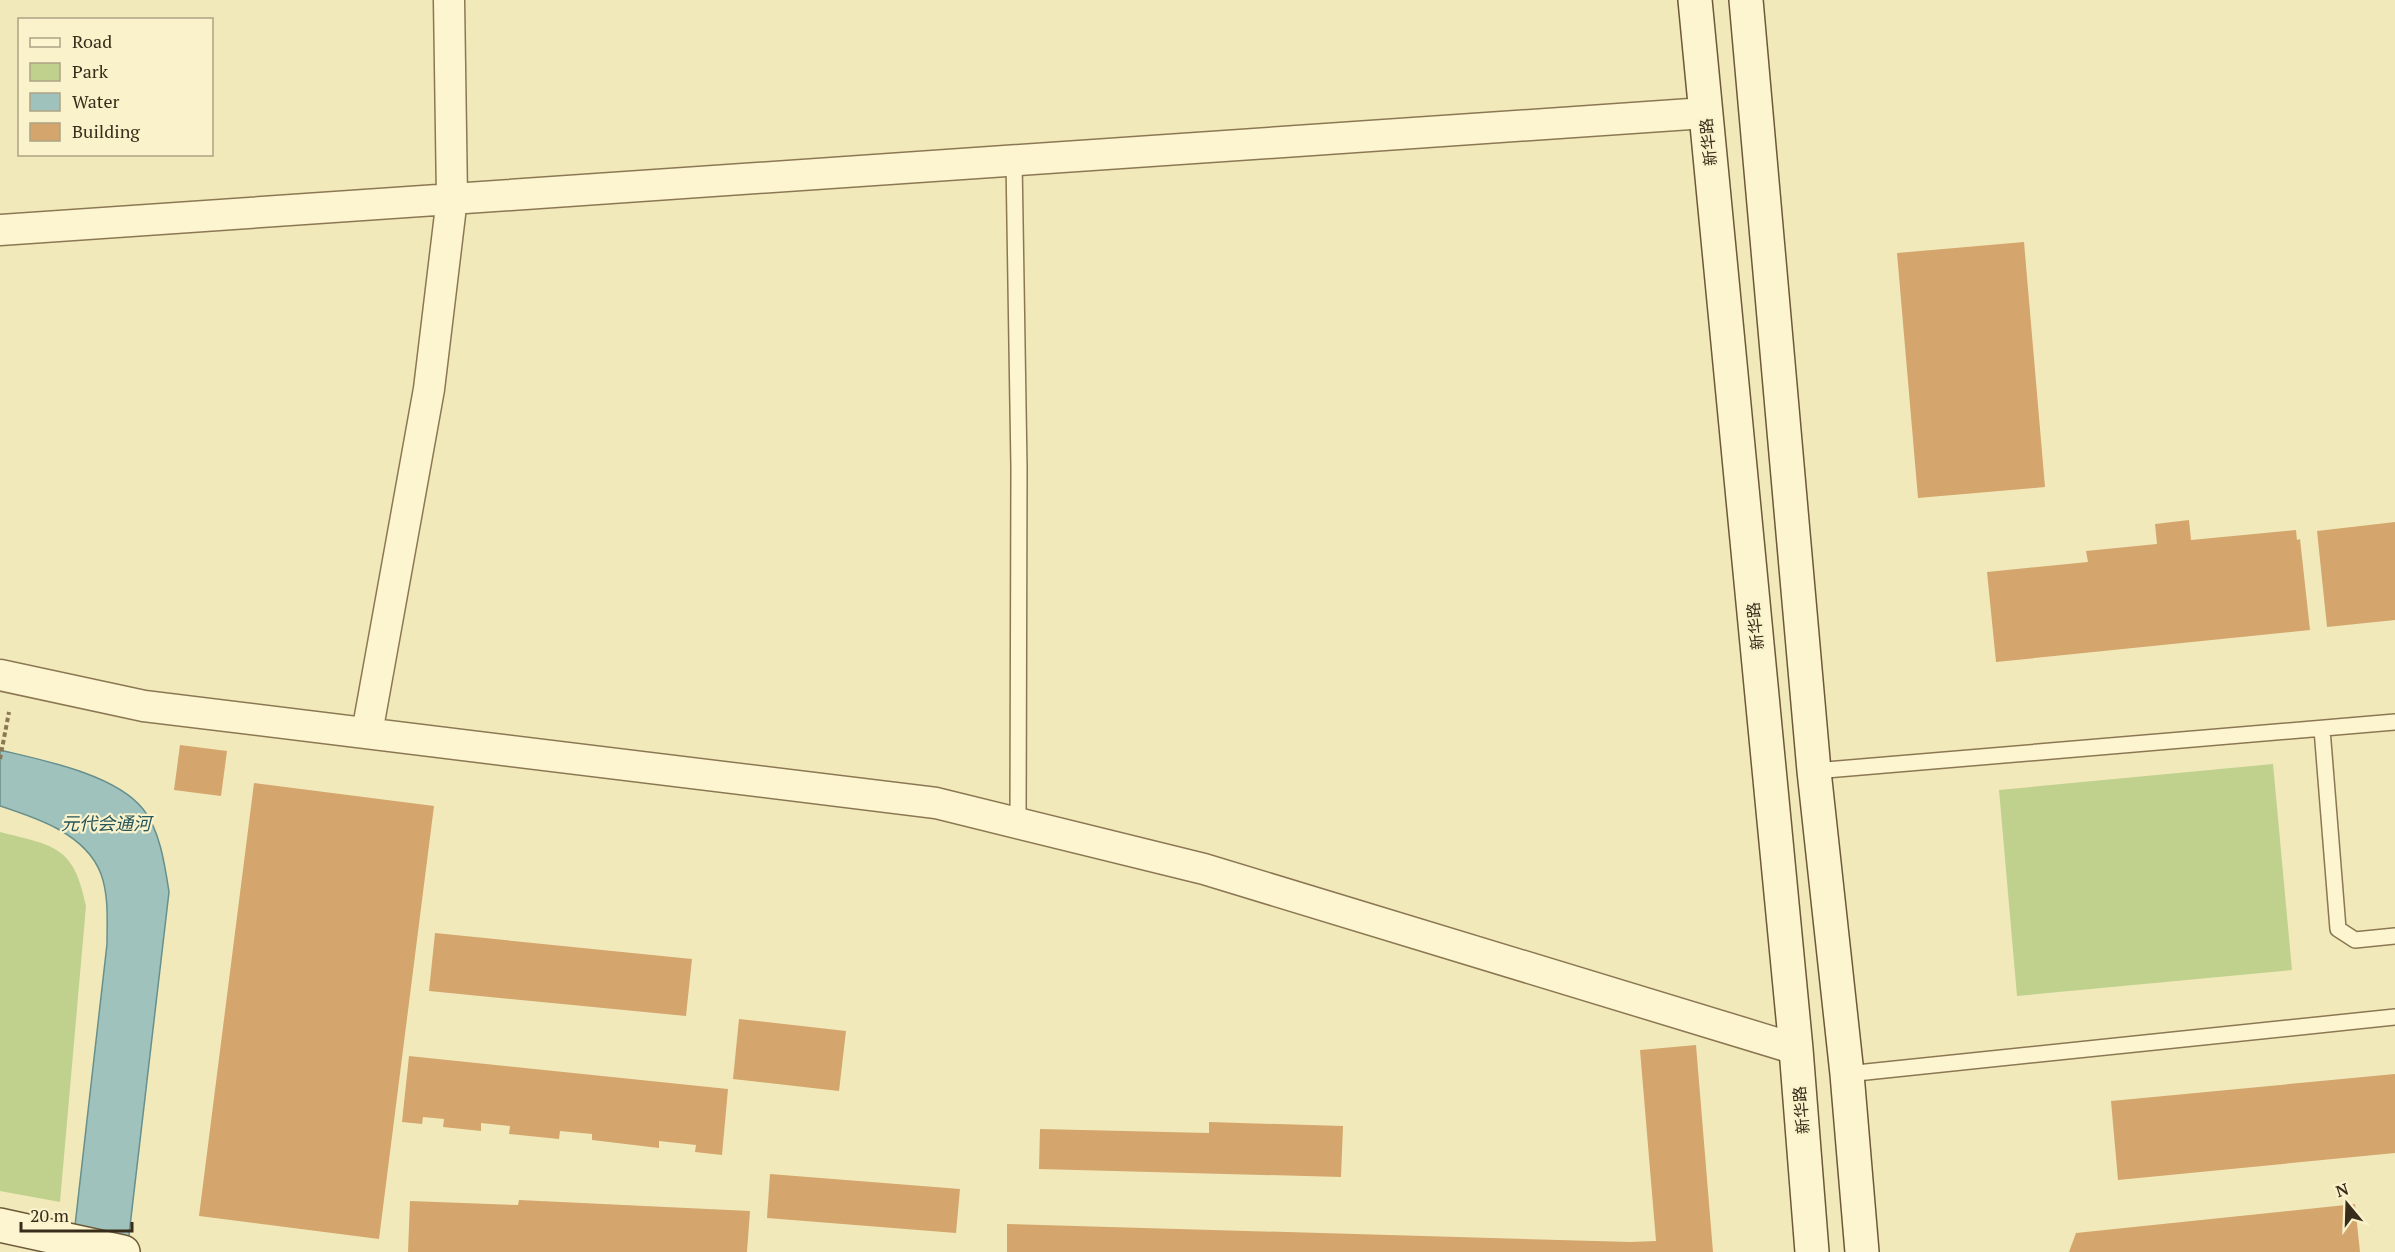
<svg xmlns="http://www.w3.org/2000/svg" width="2395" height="1252" viewBox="0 0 2395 1252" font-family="'PT Serif','Noto Sans SC',serif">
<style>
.green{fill:#c0d18e}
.water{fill:#a0c2bd;stroke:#67908c;stroke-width:1.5}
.building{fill:#d4a66d}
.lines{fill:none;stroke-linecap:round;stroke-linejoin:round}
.lane-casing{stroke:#8b7853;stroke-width:18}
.street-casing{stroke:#8b7853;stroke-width:33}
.secondary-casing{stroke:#6c5937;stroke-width:36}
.path{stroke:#8b7853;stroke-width:4;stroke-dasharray:4.5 3;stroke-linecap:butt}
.lane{stroke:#fcf5cf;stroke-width:15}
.street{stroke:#fcf5cf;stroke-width:30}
.secondary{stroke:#fcf5cf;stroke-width:33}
.labels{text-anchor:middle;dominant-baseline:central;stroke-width:4.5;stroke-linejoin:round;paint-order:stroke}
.street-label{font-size:16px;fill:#382d1a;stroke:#f9f2cb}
.water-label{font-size:18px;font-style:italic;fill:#27565a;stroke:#f9f2cb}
</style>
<rect width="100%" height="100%" fill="#f2e9bb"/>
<path class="green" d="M2273 764 2292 970 2017 996 1999 790Z
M0 832C54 846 74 845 86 906L60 1202 0 1191Z"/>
<path class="water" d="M0 750C42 760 115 774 143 809 160 830 165 866 169 892L127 1252H72L107 944C107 922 109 896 101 874 86 834 37 818 0 806Z"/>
<path class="building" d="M2024 242 2045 487 1918 498 1897 253Z
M2189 520 2191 540 2296 530 2297 540 2300 539 2310 630 1996 662 1987 572 2088 562 2086 551 2157 544 2155 524Z
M2395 522V620L2327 627 2317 531Z
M180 745 227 751 221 796 174 790Z
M254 783 434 806 379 1239 199 1216Z
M435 933 692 959 686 1016 429 991Z
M739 1019 846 1031 839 1091 733 1079Z
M1696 1045 1713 1252H1007V1224L1630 1242 1656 1241 1640 1050Z
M409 1056 728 1089 722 1155 695 1152 696 1145 659 1141V1148L592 1140V1134L560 1131 559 1139 509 1134 510 1126 481 1123V1131L443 1127 444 1119 423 1117 422 1124 402 1122Z
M2395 1074V1153L2118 1180 2111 1101Z
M1209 1122 1343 1126 1341 1177 1039 1169 1040 1129 1209 1133Z
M770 1174 960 1189 956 1233 767 1218Z
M519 1200 750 1211 747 1252H408L410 1201 518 1205Z
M2355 1204 2360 1252H2069L2076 1233Z"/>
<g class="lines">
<defs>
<path id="lane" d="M1014 160 1019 468 1018 823
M2322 729 2338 929 2355 940 2395 936
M1814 771 2395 722
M1847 1074 2395 1017"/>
<path id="street" d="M0 230 1705 113
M0 675 144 706 936 803 1204 869 1796 1049
M367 733 429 389 452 198 449 0"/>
<path id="secondary" d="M1695 0 1796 1049 1812 1252
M1746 0 1814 771 1847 1074 1862 1252
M0 1225 123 1252"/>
</defs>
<use href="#lane" class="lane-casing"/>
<use href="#street" class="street-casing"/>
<use href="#secondary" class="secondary-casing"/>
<path class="path" d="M0 759 9 712"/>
<use href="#lane" class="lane"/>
<use href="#street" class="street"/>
<use href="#secondary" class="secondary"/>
</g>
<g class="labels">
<g class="street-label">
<text transform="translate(1708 142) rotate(-96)">新华路</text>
<text transform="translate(1755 626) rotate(-96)">新华路</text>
<text transform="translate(1801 1110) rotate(-95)">新华路</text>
</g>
<g class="water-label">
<text x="106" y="823">元代会通河</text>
</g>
</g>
<rect x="18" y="18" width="195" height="138" fill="#f9f2cb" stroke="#aca384" stroke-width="1.5"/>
<rect x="30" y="38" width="30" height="9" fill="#fcf5cf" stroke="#aca384" stroke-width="1.5"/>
<text x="72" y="48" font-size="18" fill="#382d1a">Road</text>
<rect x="30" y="63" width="30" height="18" fill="#c0d18e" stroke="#aca384" stroke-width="1.5"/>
<text x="72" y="78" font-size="18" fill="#382d1a">Park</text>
<rect x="30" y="93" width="30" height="18" fill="#a0c2bd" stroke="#aca384" stroke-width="1.5"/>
<text x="72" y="108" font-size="18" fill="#382d1a">Water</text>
<rect x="30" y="123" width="30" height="18" fill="#d4a66d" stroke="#aca384" stroke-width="1.5"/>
<text x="72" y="138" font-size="18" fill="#382d1a">Building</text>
<g transform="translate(2347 1204) rotate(341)" stroke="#f9f2cb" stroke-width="4.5" paint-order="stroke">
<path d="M0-4.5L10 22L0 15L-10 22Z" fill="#382d1a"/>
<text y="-9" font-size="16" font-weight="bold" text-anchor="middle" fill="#382d1a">N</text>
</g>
<path d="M21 1222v9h111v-9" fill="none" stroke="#382d1a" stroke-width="3"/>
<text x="30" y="1222" font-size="18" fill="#382d1a" stroke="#f9f2cb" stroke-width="4.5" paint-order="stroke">20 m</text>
</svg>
